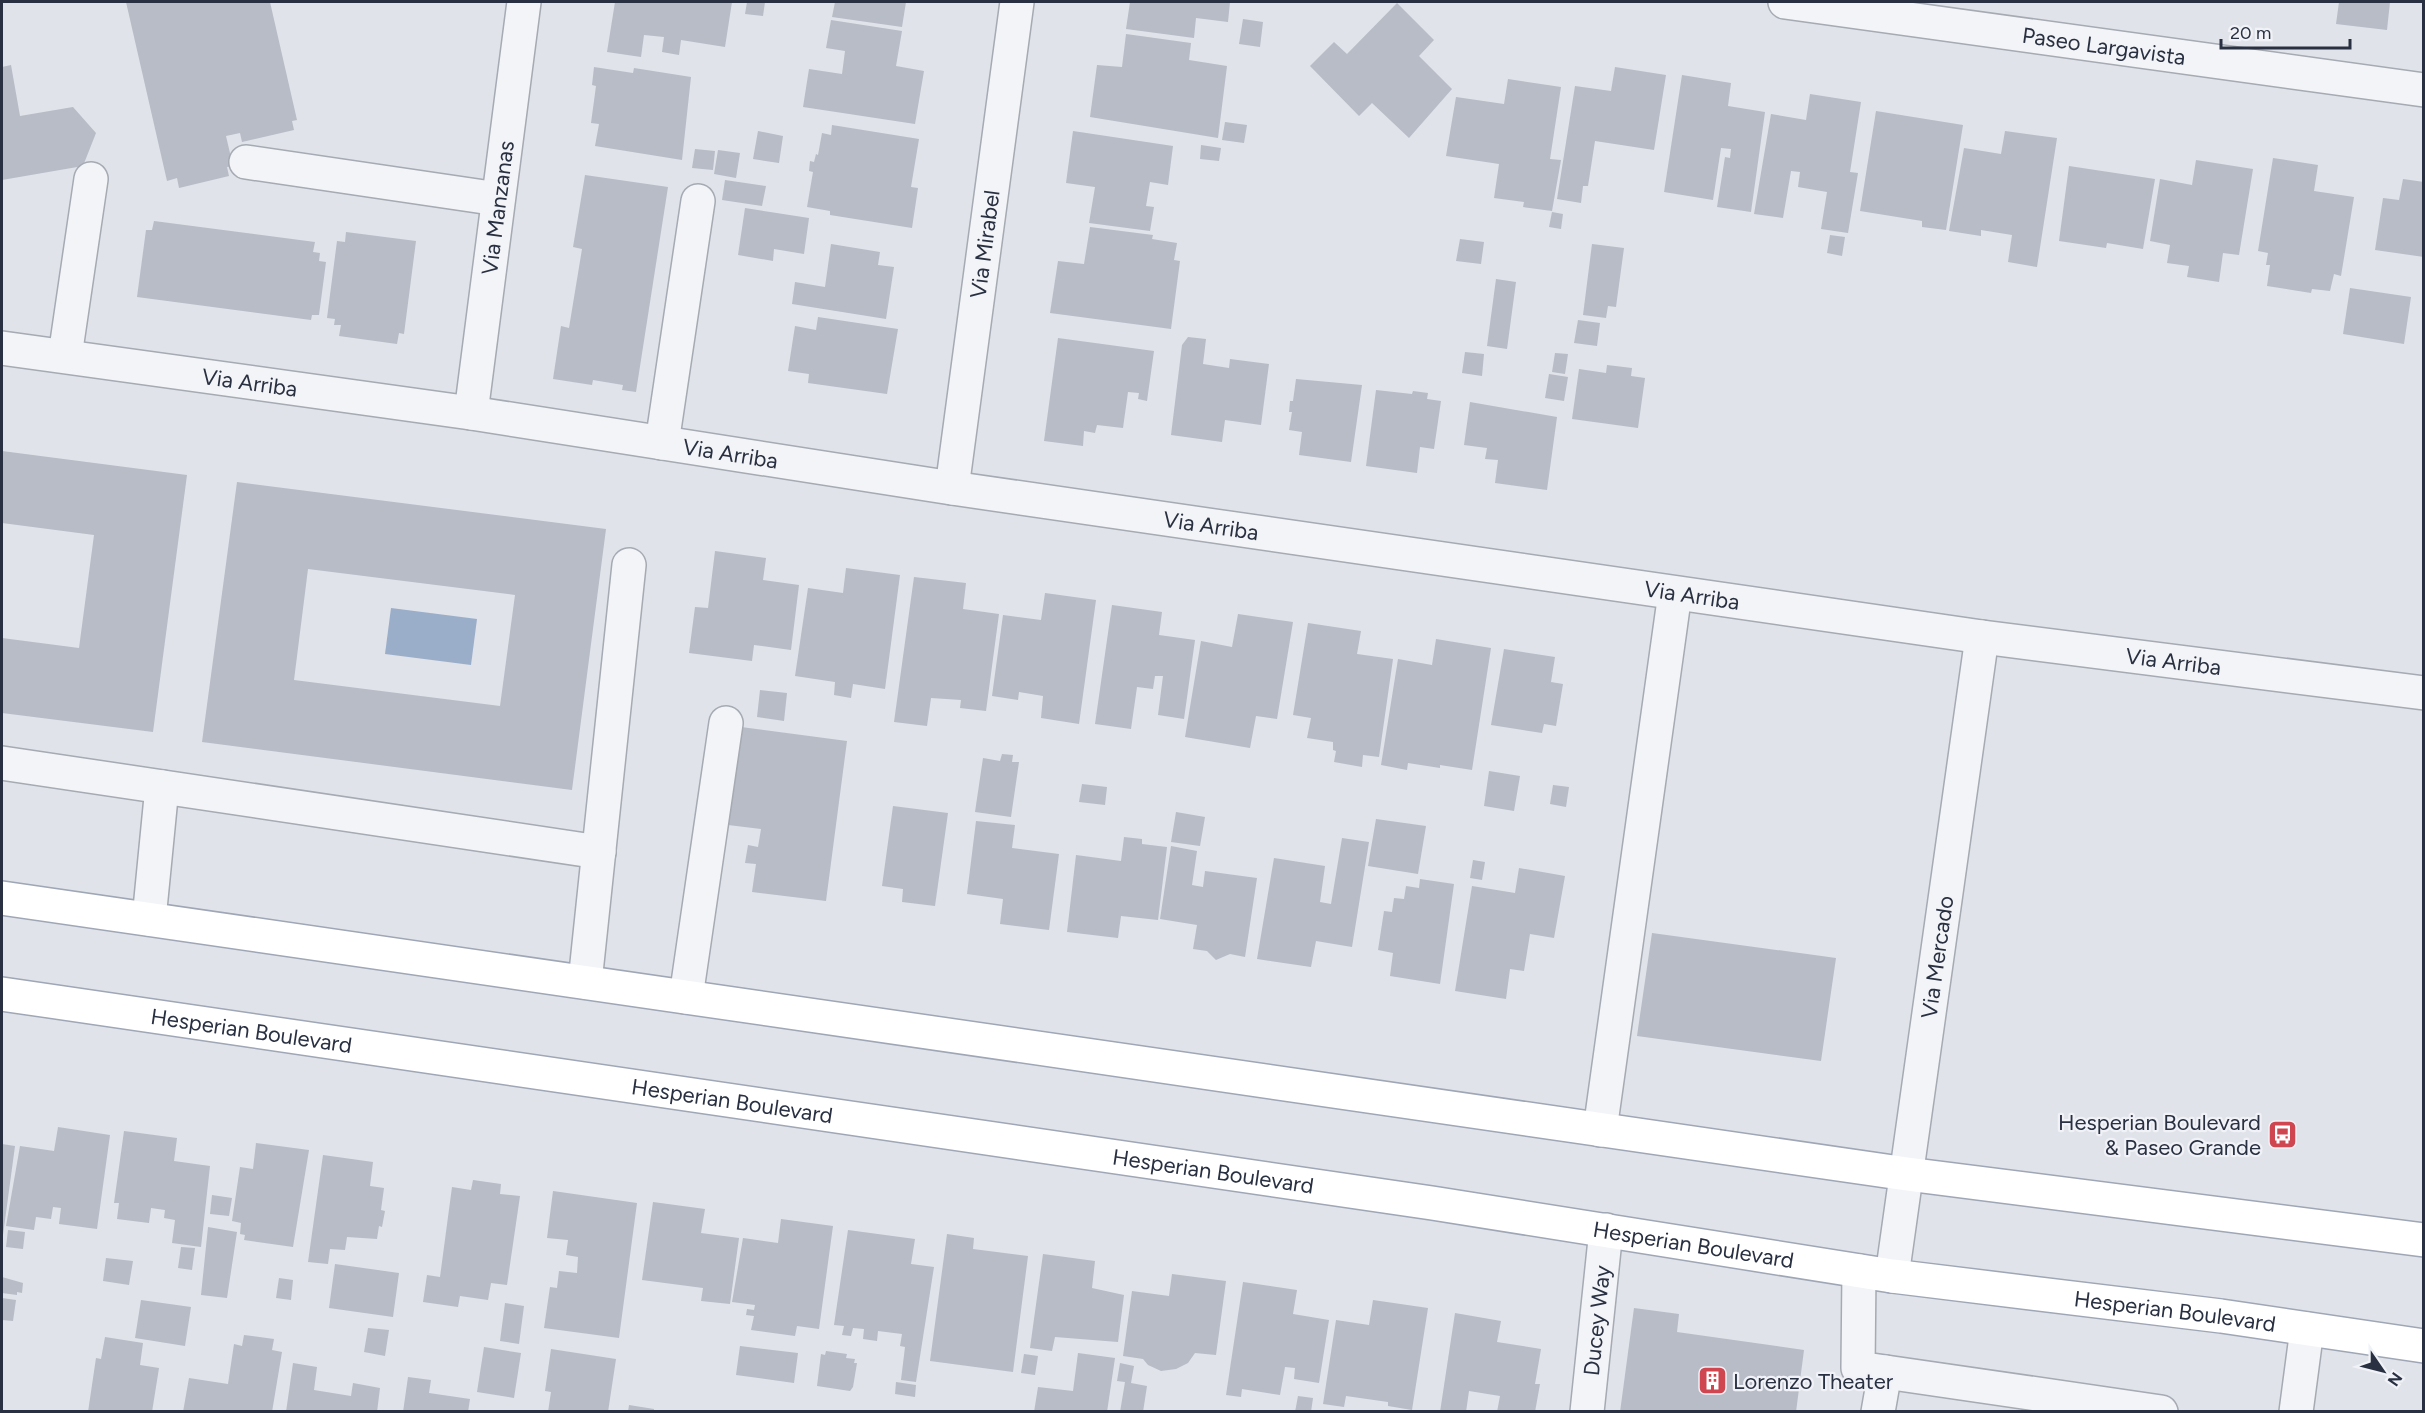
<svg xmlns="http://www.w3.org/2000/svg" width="2425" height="1413" viewBox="0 0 2425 1413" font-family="Figtree,sans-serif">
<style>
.water{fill:#9baec9}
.building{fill:#b7bcc6;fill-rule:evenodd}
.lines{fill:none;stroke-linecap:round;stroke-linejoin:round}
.minor-casing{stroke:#a5aab3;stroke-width:36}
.major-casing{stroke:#9fa6b5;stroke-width:36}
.minor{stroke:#f3f4f7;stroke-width:33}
.major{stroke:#fff;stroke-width:33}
.labels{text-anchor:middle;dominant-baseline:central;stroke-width:4.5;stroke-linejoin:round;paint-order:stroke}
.street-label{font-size:22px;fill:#293041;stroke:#f0f2f7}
.poi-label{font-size:22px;fill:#293041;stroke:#f0f2f7;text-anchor:end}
</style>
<rect width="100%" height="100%" fill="#e0e3e9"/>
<path class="water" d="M391 608 477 619 471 665 385 654Z"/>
<path class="building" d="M126 2H270L297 120 292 121 294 130 242 142 240 133 226 136 233 166 227 167 229 176 179 188 177 178 167 181Z
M615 2H732L725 47 681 40 679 55 662 52 664 37 644 35 641 57 607 52Z
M747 2H765L763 16 745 14Z
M835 2H906L902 27 832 17Z
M1130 2H1230L1228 22 1196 18 1194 38 1126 29Z
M2339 2H2390L2387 30 2336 24Z
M1397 3 1434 40 1419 56 1452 89 1409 138 1372 103 1359 116 1310 66 1334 42 1347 54Z
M1243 19 1263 22 1260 47 1239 44Z
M831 20 902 31 896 66 924 71 915 124 803 107 809 69 842 74 845 51 826 48Z
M1126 34 1191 43 1189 60 1227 66 1218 138 1090 117 1097 65 1122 67Z
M11 65 20 116 73 107 96 133 83 166 2 180V67Z
M594 67 633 73 634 68 691 77 682 160 595 146 599 124 591 123 596 86 592 85Z
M1615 67 1666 75 1654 150 1595 141 1588 186H1583L1581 203 1557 199 1575 86 1611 91Z
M1682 75 1731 83 1728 106 1765 112 1751 212 1717 207 1725 157 1730 158 1731 149 1721 148 1713 200 1664 192Z
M1508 79 1561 87 1550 159 1561 160 1552 211 1523 207 1524 202 1494 198 1499 164 1446 156 1456 97 1504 104Z
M1810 94 1861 102 1850 172 1858 173 1848 233 1821 229 1827 192 1798 187 1800 172 1791 171 1783 218 1754 214 1771 114 1806 120Z
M1876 111 1963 125 1946 230 1922 227V221L1860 211Z
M1225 122 1247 125 1244 143 1222 140Z
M832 125 919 139 911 187 918 188 912 228 830 215V211L807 207 813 172 809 171 810 161 814 162 816 154 818 155 822 133 831 135Z
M758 131 783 136 779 163 753 159Z
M1073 131 1173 146 1168 185 1150 182 1146 206 1154 207 1150 231 1089 223 1095 187 1066 183Z
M2005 131 2057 138 2037 267 2008 262 2012 235 1981 230V236L1949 231 1964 148 2001 154Z
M1201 145 1221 148 1219 161 1200 159Z
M695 149 715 151 713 170 692 168Z
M718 150 740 153 736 178 714 174Z
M2273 158 2318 165 2314 191 2354 197 2341 276 2334 274 2330 291 2312 289 2311 293 2267 286 2270 265H2266L2268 253 2258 251Z
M2196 160 2253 169 2239 255 2223 253 2219 282 2187 277 2189 266 2167 263 2170 245 2150 241 2160 179 2192 185Z
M2069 166 2155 179 2143 249 2107 243 2106 248 2059 241Z
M585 175 668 187 636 392 622 390 623 385 593 380 592 385 553 379 561 326 569 328 582 249 573 247Z
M2403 179 2424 182V257L2375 250 2383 198 2399 200Z
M725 180 766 186 762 206 722 200Z
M745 208 809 218 804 254 774 249 773 261 738 255Z
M1552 212 1563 214 1561 229 1549 227Z
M154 221 315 242 313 252 320 253 319 261 326 262 319 315H312L311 320 137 297 146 230H152Z
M1090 227 1153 235 1152 239 1177 243 1174 260 1180 261 1171 329 1050 313 1058 261 1084 264Z
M346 232 416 241 404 334 399 333 397 344 339 336 341 325H334L335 319 327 318 337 241 345 242Z
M1830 235 1845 237 1842 256 1827 253Z
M1460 239 1484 242 1481 264 1456 261Z
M831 244 880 252 878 265 894 267 886 319 792 304 795 282 825 287Z
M1592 244 1624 248 1616 307 1608 306 1606 318 1583 315Z
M1496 279 1516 282 1507 349 1487 346Z
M2350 288 2411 297 2404 344 2343 334Z
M818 317 898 329 887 394 808 383 809 374 788 371 795 326 816 330Z
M1578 320 1600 323 1597 346 1574 343Z
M1188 337 1206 339 1203 364 1229 368 1230 359 1269 364 1261 425 1225 420 1222 442 1171 435 1182 345Z
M1058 338 1154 351 1147 401 1138 399 1139 393 1128 392 1123 428 1097 425 1095 433 1084 431 1083 446 1044 441Z
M1465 352 1484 354 1482 376 1462 373Z
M1555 353 1568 354 1565 374 1552 372Z
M1607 365 1632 368 1631 376 1645 378 1638 428 1572 419 1579 369 1606 373Z
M1549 374 1568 377 1564 401 1545 398Z
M1296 379 1362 385 1351 462 1299 455 1302 432 1289 430 1292 412H1289L1290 401H1293Z
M1376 390 1412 394 1413 391 1428 393 1427 399 1441 401 1434 449 1420 447 1417 473 1366 466Z
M1470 402 1557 417 1547 490 1495 483 1498 460 1485 459 1487 448 1464 445Z
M2 451 187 475 153 732 2 713V638L79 648 94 535 2 523Z
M237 482 606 529 572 790 202 742ZM308 569 515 595 500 706 294 680Z
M715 551 766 558 763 580 799 585 791 650 754 645 752 661 689 653 695 607 708 608Z
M846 568 900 575 885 689 853 684 851 698 834 695 835 682 795 676 808 588 843 593Z
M914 577 966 583 963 609 999 614 986 711 960 708 961 700 931 698 927 726 894 722Z
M1045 593 1096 600 1079 724 1041 718 1043 696 1019 692 1018 700 992 696 1003 615 1041 620Z
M1112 605 1162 612 1159 635 1195 640 1184 719 1158 715 1163 676H1155L1153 689 1137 687 1131 729 1095 724Z
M1238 614 1293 622 1277 719 1256 716 1250 748 1185 737 1201 641 1232 647Z
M1308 623 1361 631 1357 654 1393 659 1379 757 1363 755 1362 767 1334 762 1336 751 1333 750V742L1307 738 1311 718 1293 715Z
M1436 639 1491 648 1472 770 1440 765V768L1408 763 1407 770 1381 765 1398 659 1432 665Z
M1504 649 1555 657 1551 682 1563 684 1556 726 1544 724 1542 733 1491 725Z
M760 690 787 693 784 721 757 717Z
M741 727 847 741 826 901 752 892 756 864 745 863 748 845 758 847 761 829 728 825Z
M1002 754 1013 755 1012 762H1019L1011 817 975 812 983 758 1000 761Z
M1489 771 1520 776 1514 811 1484 806Z
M1082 784 1107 787 1105 805 1079 802Z
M1553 785 1569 787 1566 807 1550 804Z
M893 806 948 813 935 906 902 902 903 889 882 886Z
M1176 812 1205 817 1200 846 1171 842Z
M1376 819 1426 826 1418 874 1368 866Z
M976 821 1015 825 1012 848 1059 854 1049 930 1000 924 1003 899 967 894Z
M1124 837 1142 839V844L1167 847 1158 920 1121 916 1118 938 1067 932 1076 855 1121 861Z
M1342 838 1369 842 1352 947 1316 941 1311 967 1257 959 1274 858 1325 866 1320 902 1331 904Z
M1171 846 1197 851 1192 885 1203 887 1205 871 1257 878 1245 957 1230 954 1216 960 1207 951 1193 949 1197 925 1160 919Z
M1473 860 1485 862 1482 880 1470 878Z
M1519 868 1565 876 1554 938 1530 934 1524 971 1510 969 1506 999 1455 991 1472 886 1515 893Z
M1420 879 1454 884 1440 984 1390 976 1393 953 1378 950 1384 911 1392 912 1394 898 1404 899 1406 886 1419 888Z
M1652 933 1836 958 1821 1061 1637 1036Z
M58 1127 110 1135 97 1229 59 1224 61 1208 53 1207 51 1219 36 1217 34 1230 6 1226 20 1146 54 1151Z
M124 1131 177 1138 174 1161 210 1166 201 1247 172 1243 175 1220 164 1218 165 1210 151 1208 149 1223 117 1219 119 1203H114Z
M256 1143 309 1150 293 1247 244 1240 245 1235 240 1234 241 1223 232 1221 240 1167 253 1169Z
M2 1144 15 1146 3 1235H2Z
M323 1155 373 1162 370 1186 384 1188 381 1210 385 1211 382 1227 379 1226 377 1239 347 1237 345 1250 330 1249 328 1264 308 1262Z
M473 1180 501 1184 500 1194 520 1196 507 1285 491 1283 488 1300 460 1296 458 1307 423 1302 427 1275 440 1277 452 1187 471 1190Z
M553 1191 637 1203 619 1338 544 1328 550 1287 557 1288 559 1271 577 1273 578 1257 566 1255 568 1240 547 1238Z
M212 1195 232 1198 229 1216 210 1214Z
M653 1202 705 1209 701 1233 739 1238 730 1304 701 1301 703 1288 642 1280Z
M781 1219 833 1226 819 1329 797 1326 795 1336 751 1330 754 1316 746 1315 747 1309 754 1310 755 1305 732 1302 743 1238 778 1243Z
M208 1227 237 1232 227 1298 201 1295Z
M8 1230 25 1232 23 1249 6 1247Z
M848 1230 915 1239 911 1264 934 1267 916 1382 901 1380 905 1347 900 1346 902 1334 878 1331 877 1341 863 1339 864 1329 853 1328 851 1336 842 1335 844 1326 834 1325Z
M947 1234 974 1238 973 1249 1028 1256 1013 1372 930 1361Z
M181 1247 195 1248 192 1270 178 1268Z
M1043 1254 1095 1261 1092 1288 1124 1295 1118 1342 1055 1337 1052 1351 1030 1348Z
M106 1258 133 1261 129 1285 103 1281Z
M335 1264 399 1273 393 1317 329 1308Z
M1172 1274 1226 1281 1216 1355 1195 1353 1188 1363 1176 1369 1161 1371 1148 1365 1143 1359 1123 1356 1132 1291 1169 1296Z
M2 1277 23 1283 22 1293 17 1292V1295L2 1293Z
M279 1278 293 1280 291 1300 276 1298Z
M1243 1282 1297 1290 1293 1314 1329 1320 1319 1383 1294 1379 1295 1368 1285 1367 1280 1395 1242 1389 1241 1397 1226 1395Z
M2 1298 16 1300 13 1321 2 1320Z
M141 1300 191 1307 185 1346 135 1338Z
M1373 1300 1428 1308 1412 1410 1388 1406V1402L1346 1396 1344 1407 1323 1404 1336 1320 1369 1325Z
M505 1303 524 1306 519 1344 500 1341Z
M1634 1308 1679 1314 1677 1332 1804 1350 1796 1412H1620Z
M1455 1313 1501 1321 1497 1342 1541 1349 1535 1384H1540L1535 1412H1497L1500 1396 1469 1391 1466 1412H1440Z
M368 1328 389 1330 385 1356 364 1352Z
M244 1335 274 1339 272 1350 282 1352 272 1412H183L189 1378 228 1384 234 1344 242 1346Z
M105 1337 143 1343 140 1365 159 1368 152 1412H88L96 1358 101 1359Z
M740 1346 798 1353 794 1383 736 1375Z
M484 1347 521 1353 514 1398 477 1392Z
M551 1349 616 1359 608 1412H548L551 1392 545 1391Z
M826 1351 847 1354 846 1358 855 1359 854 1363H857L853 1387 850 1391 817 1386 821 1354 825 1355Z
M1078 1353 1115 1358 1107 1412H1034L1038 1387 1073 1391Z
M1024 1354 1038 1356 1035 1375 1021 1373Z
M293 1363 317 1367 314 1390 351 1396 353 1383 380 1388 377 1412H286Z
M1120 1363 1134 1366 1131 1383 1147 1386 1143 1412H1120L1125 1382 1117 1381Z
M408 1377 431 1380 429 1393 470 1399 468 1412H403Z
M896 1382 916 1385 915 1397 895 1394Z
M1298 1396 1313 1398 1311 1412H1295Z
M629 1405 654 1409V1412H628Z"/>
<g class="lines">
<defs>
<g id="minor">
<path id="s1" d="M1785 2 2424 90"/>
<path d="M246 162 498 199"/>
<path id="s2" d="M2 348 471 413 952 488 1982 637 2424 693"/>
<path d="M65 356 91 179"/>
<path id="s3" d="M471 413 524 2"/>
<path d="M662 443 698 201"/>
<path id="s4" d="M952 488 1017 2"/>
<path d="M2 763 599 852"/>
<path d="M149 919 162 787"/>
<path d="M585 982 629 565"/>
<path d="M686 997 726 723"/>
<path d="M1600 1130 1675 593"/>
<path d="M1859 1271 1858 1368 2161 1412"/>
<path id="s5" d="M1892 1276 1982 637"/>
<path id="s6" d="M1587 1412 1606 1230"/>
<path d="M1878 1412 1885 1372"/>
<path d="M2296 1412 2307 1329"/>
</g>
<g id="major">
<path d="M2 898 1907 1174 2424 1240"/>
<path id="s7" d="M2 994 1432 1203 1892 1276 2221 1316 2424 1346"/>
</g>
</defs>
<use href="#minor" class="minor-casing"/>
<use href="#major" class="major-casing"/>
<use href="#minor" class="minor"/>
<use href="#major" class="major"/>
</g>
<defs>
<symbol id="bus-square" viewBox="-11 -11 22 22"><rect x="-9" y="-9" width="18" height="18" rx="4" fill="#cf4550" stroke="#f0f2f7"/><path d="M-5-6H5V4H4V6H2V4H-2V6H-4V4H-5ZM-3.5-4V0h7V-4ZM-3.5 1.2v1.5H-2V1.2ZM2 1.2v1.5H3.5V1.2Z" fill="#fff"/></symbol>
<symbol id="building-square" viewBox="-11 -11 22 22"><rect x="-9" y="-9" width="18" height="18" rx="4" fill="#cf4550" stroke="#f0f2f7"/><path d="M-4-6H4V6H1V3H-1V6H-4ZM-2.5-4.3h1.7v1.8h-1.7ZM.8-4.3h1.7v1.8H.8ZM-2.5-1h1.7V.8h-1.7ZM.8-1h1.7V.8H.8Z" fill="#fff"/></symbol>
</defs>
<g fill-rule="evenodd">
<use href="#bus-square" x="2266" y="1118" width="33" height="33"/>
<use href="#building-square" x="1696" y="1364" width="33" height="33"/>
</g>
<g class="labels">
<g class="street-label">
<text stroke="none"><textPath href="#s1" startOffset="322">Paseo Largavista</textPath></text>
<text stroke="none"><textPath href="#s3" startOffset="207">Via Manzanas</textPath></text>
<text stroke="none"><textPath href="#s4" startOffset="246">Via Mirabel</textPath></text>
<text stroke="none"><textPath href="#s2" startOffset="250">Via Arriba</textPath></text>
<text stroke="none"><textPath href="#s2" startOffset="736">Via Arriba</textPath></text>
<text stroke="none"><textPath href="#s2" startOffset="1222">Via Arriba</textPath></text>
<text stroke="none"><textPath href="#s2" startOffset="1708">Via Arriba</textPath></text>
<text stroke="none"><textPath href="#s2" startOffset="2194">Via Arriba</textPath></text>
<text stroke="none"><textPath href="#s5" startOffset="322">Via Mercado</textPath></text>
<text stroke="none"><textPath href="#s7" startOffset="252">Hesperian Boulevard</textPath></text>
<text stroke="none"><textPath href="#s7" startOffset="738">Hesperian Boulevard</textPath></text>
<text stroke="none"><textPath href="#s7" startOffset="1224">Hesperian Boulevard</textPath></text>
<text stroke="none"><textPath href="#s7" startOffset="1710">Hesperian Boulevard</textPath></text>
<text stroke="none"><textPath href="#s7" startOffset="2196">Hesperian Boulevard</textPath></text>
<text stroke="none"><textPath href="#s6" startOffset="92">Ducey Way</textPath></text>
</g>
<g class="poi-label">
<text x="2261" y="1122">Hesperian Boulevard<tspan x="2261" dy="25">&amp; Paseo Grande</tspan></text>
<text x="1733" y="1381" text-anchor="start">Lorenzo Theater</text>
</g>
</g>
<rect width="2425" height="1413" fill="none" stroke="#293041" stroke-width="6"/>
<g transform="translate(2383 1371) rotate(125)" stroke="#f0f2f7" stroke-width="4.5" paint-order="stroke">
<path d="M0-4.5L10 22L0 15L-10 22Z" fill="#293041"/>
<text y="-9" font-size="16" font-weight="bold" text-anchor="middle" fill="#293041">N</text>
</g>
<path d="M2221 39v9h129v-9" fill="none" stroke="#293041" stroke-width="3"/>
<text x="2230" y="39" font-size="18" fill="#293041" stroke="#f0f2f7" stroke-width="4.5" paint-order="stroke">20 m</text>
</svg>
